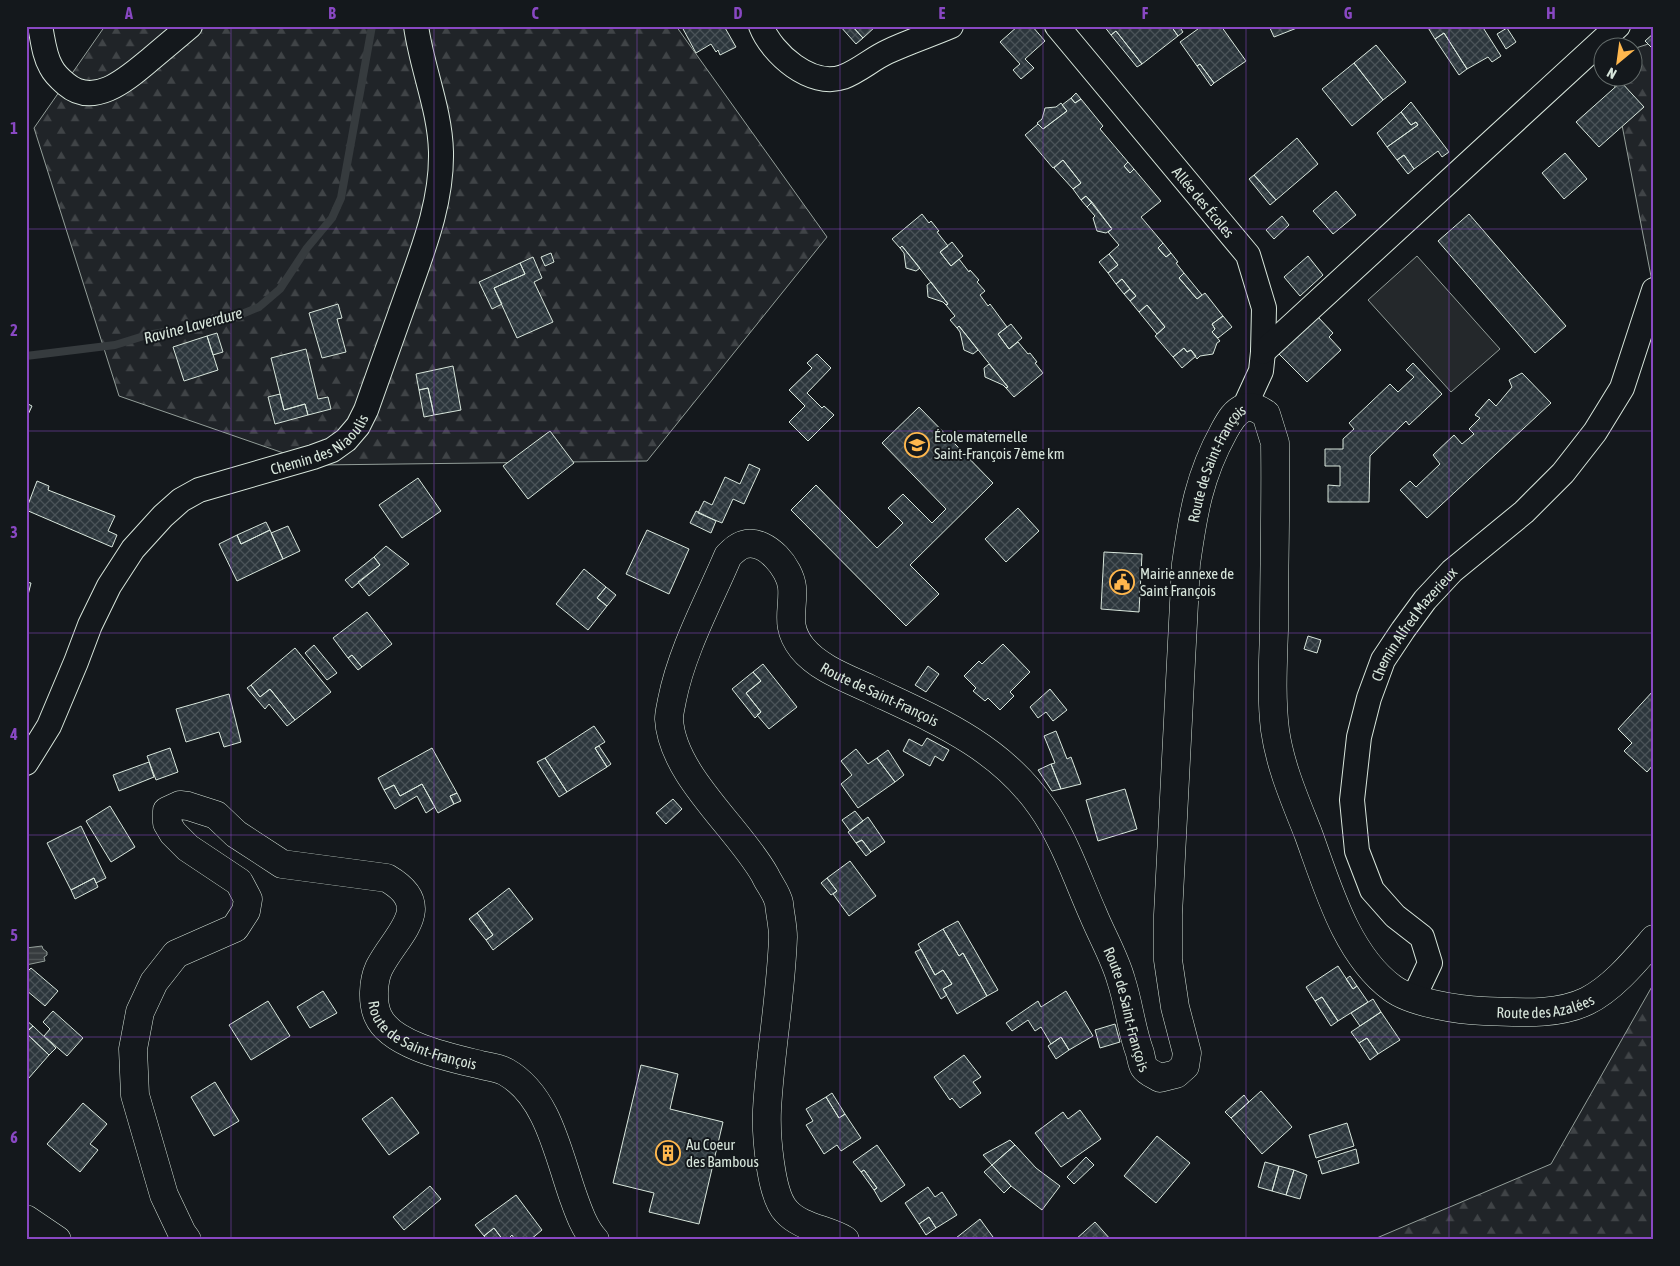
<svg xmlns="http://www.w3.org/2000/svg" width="1680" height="1266" viewBox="0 0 1680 1266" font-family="'Asap Condensed',sans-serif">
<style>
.forest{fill:url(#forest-firs);stroke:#939e99}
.parking{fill:#24282b;stroke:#939e99}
.water{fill:url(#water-rules);stroke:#939e99}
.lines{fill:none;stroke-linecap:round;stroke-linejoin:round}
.stream{stroke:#363b3e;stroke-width:8}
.building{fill:url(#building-cross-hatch);stroke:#d8e6dc}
.minor-casing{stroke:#d8e6dc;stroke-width:26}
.secondary-casing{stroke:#d8e6dc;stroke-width:29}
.minor{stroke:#14181c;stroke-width:24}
.secondary{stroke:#14181c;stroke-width:28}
.grid{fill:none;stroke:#8948c3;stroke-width:1;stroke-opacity:0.55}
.labels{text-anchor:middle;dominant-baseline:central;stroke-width:4;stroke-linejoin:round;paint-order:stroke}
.street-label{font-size:15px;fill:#d8e6dc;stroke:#14181c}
.poi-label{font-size:15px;fill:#d8e6dc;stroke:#14181c;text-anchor:start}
.water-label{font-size:16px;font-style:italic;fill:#d8e6dc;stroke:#14181c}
.neatline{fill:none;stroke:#8948c3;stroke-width:2}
.grid-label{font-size:16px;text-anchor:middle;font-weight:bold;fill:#8948c3}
</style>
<defs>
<pattern id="forest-firs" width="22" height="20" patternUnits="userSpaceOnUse" patternTransform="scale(1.25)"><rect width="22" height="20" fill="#202428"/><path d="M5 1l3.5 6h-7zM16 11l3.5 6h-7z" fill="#404447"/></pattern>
<pattern id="water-rules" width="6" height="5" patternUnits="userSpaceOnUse" patternTransform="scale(1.25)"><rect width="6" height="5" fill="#363b3e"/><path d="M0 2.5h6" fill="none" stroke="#525759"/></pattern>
<pattern id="building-cross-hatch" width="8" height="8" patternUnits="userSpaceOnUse" patternTransform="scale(1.25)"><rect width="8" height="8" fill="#2c363c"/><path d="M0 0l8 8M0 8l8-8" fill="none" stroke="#4a5358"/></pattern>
</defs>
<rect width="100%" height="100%" fill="#14181c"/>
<path class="forest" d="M105 26H676L827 237 647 461 318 465 119 396 34 128Z
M1654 42V292L1613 78H1632L1633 49Z
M1654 983V1240H1372L1551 1164Z"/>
<path class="parking" d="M1417 256 1500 349 1451 392 1368 300Z"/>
<path class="water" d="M42 946 43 949 47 952V955L44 957 45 961 26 965V948Z"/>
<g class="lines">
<path class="stream" d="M26 356 115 345 147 335 207 325 237 316 259 307 280 289 307 248 332 218 341 198 372 26"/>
</g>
<path class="building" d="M683 26H724L736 47 720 55 718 50 716 52 711 44 696 53 682 27Z
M840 26H852L863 38 856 44Z
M852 26H876L863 38Z
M1018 26H1032L1045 41 1025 59 1034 68 1021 79 1013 70 1020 64 1000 42Z
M1104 26H1171L1178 36 1142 64 1116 31 1111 35Z
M1171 26H1179L1183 32 1178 36Z
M1202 26H1221L1246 61 1214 83 1200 64 1197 66 1180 42Z
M1269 26H1302L1274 37Z
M1427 26H1482L1501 56 1492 62 1488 57 1467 69 1444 33 1435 39Z
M1507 28 1516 42 1506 49 1497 34Z
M1116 31 1142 64 1137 67 1111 35Z
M1444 33 1467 69 1459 75 1435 39Z
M1654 33V50L1645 41Z
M1376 45 1406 82 1383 100 1354 63Z
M1354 63 1383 100 1352 126 1322 89Z
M1200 64 1214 83 1211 86 1197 66Z
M1621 82 1644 107 1599 147 1576 122Z
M1076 93 1081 99 1075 103 1071 98Z
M1071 98 1075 103 1081 99 1103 126 1100 129 1128 162 1124 166 1130 173 1134 169 1161 201 1141 217 1163 243 1158 248 1166 257 1171 253 1178 262 1176 263 1184 273 1179 278 1197 299 1205 293 1223 316 1212 324 1215 329 1212 332 1220 341 1217 343 1213 354 1200 356 1197 359 1191 350 1187 352 1184 348 1173 357 1155 336 1165 327 1147 305 1139 312 1130 301 1136 296 1130 289 1122 279 1116 284 1108 273 1118 265 1109 254 1119 245 1108 232 1112 229 1086 196 1081 200 1073 189 1081 183 1063 160 1053 168 1025 135 1038 124 1043 129 1067 111 1062 105Z
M1411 102 1449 152 1442 157 1438 151 1414 169 1404 155 1397 160 1387 147 1418 125 1416 122 1411 125 1401 112Z
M1061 103 1067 111 1043 129 1037 123 1042 119 1045 108 1056 107Z
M1401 112 1411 125 1416 122 1418 125 1387 147 1377 133Z
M1297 138 1318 164 1276 200 1254 175Z
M1565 153 1587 179 1564 199 1542 173Z
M1404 155 1414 169 1408 174 1397 160Z
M1063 160 1081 183 1073 189 1054 168Z
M1128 162 1134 169 1130 173 1124 166Z
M1254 175 1276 200 1270 205 1249 179Z
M1336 191 1356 215 1333 234 1313 211Z
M1086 196 1092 202 1087 207 1081 200Z
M1092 202 1112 229 1106 233 1097 231 1093 218 1095 216 1087 207Z
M922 214 929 223 931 221 939 231 937 232 948 246 940 252 951 266 959 259 969 272 970 270 979 280 977 282 985 291 980 295 988 306 990 304 1007 327 998 334 1009 349 1018 342 1028 354 1030 353 1037 362 1035 363 1043 373 1014 397 1006 388 1008 387 959 326 957 328 950 320 955 316 946 305 948 304 902 246 900 248 892 239Z
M1469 214 1566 326 1535 353 1438 241Z
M1282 216 1289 225 1274 239 1266 230Z
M952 242 963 256 951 266 940 252Z
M1163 243 1171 253 1166 257 1158 248Z
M902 246 920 268 916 271 906 268 904 253 900 248Z
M551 253 554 262 545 266 541 257Z
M1109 254 1118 265 1108 273 1099 262Z
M1308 256 1323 275 1300 296 1284 277Z
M533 257 542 278 534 282 553 322 517 338 494 288 525 274 520 263Z
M520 263 525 274 494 288 502 304 492 309 479 282Z
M1184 273 1202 295 1197 299 1179 278Z
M1122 279 1130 289 1124 294 1116 284Z
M931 282 948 304 946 305 943 302 928 297 927 285Z
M1130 289 1136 296 1130 301 1124 294Z
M338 304 342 318 337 319 346 352 322 358 309 313Z
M1147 305 1165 327 1157 334 1139 312Z
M1223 316 1232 327 1218 338 1212 332 1215 329 1212 324Z
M1318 317 1333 333 1329 337 1341 350 1307 382 1277 352Z
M1011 324 1022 338 1009 349 998 334Z
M959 326 978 350 973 354 964 350 960 332 957 328Z
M217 333 223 352 213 355 207 336Z
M207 336 218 370 184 381 173 347Z
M1184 348 1187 352 1191 350 1196 356 1182 368 1173 357Z
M306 349 318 399 328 397 331 409 308 415 305 404 284 410 271 358Z
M817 354 831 368 807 393 822 408 824 406 834 415 808 441 789 422 805 406 789 390 812 368 807 363Z
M1413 363 1442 394 1409 425 1406 421 1370 456 1369 502H1328V485L1340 486V466H1325V449H1343V439L1354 429 1349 423 1390 384 1398 392 1414 377 1406 370Z
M989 364 1008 387 1006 388 1003 385 985 377 984 368Z
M453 366 461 410 434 415 428 388 419 390 416 374Z
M1522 373 1551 403 1427 518 1400 490 1410 481 1416 487 1440 464 1433 455 1454 435 1462 444 1474 434 1469 429 1480 418 1475 415 1489 399 1496 406 1512 387 1509 380Z
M428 388 434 415 424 417 419 390Z
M280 394 284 410 305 404 308 415 275 424 268 397Z
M26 403 32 406 26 419Z
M919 407 993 483 910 565 939 594 906 626 791 510 816 485 877 548 903 523 888 508 903 494 932 523 946 509 882 443Z
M550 431 574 463 528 499 503 466Z
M749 464 760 469 744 504 733 499 722 523 698 513 704 501 712 505 725 477 740 484Z
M418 478 441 511 402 538 379 505Z
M37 481 49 486 48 490 115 516 108 531 117 535 112 547 26 510Z
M1018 508 1039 531 1006 562 985 539Z
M696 511 716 521 711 533 690 523Z
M266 522 270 530 241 544 237 535Z
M288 526 300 551 283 559 271 533Z
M270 530 283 559 237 581 219 544 237 535 241 544Z
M647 530 689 549 669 594 626 574Z
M386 546 409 564 369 596 358 582 380 565 374 557Z
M1104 552 1142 554 1139 612 1101 609Z
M374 557 380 565 352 588 345 580Z
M584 569 606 587 597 598 607 606 588 630 556 604Z
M26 582 31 583 28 595H26Z
M606 587 616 595 607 606 597 598Z
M367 612 392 644 362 667 352 655 348 658 333 638Z
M1308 636 1321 640 1317 653 1304 649Z
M1003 644 1030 672 1010 692 1014 696 1000 710 988 698 985 701 973 691 976 688 964 676 979 661 982 664Z
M314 645 337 673 327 680 305 653Z
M295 648 331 692 295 720 270 689 260 697 251 685Z
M352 655 362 667 358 670 348 658Z
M763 664 797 707 769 729 757 715 761 712 746 693 761 681 753 672Z
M928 666 939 674 926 692 915 685Z
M753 672 761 681 746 693 761 712 755 718 732 689Z
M251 685 260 697 270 689 295 720 287 726 269 704 265 709 247 688Z
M1050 689 1067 710 1053 721 1046 712 1038 718 1030 707Z
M1654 690V764L1647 772 1624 751 1632 743 1618 729Z
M229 694 241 742 224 747 219 732 186 742 176 709Z
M594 726 605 742 595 748 607 767 567 792 545 758Z
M1056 731 1067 759 1071 757 1081 784 1061 789 1051 764 1055 763 1044 736Z
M927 738 949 750 943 761 935 756 930 766 903 751 909 739 922 746Z
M599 746 611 764 607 767 595 748Z
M170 748 178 772 156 780 147 756Z
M432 748 457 793 450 796 454 804 438 813 422 784 400 796 394 785 384 790 378 778Z
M856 749 868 764 877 758 895 782 858 808 841 784 852 775 841 761Z
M888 750 904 775 895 782 877 758Z
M545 758 567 792 559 797 537 762Z
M149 762 154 777 119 791 113 775Z
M1051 764 1061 789 1052 791 1038 770Z
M422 784 435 807 426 813 417 796 395 809 384 790 394 785 400 796Z
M1125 789 1137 829 1098 841 1086 800Z
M457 793 461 801 454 804 450 796Z
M673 799 682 809 666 824 656 813Z
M110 806 135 847 111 862 86 821Z
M855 811 863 821 850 831 842 820Z
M868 817 885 842 871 852 862 840 856 843 848 832Z
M81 826 106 878 96 883 94 878 71 890 47 843Z
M862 840 871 852 866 856 856 843Z
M850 861 876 896 849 916 833 894 837 891 827 878Z
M94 878 98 887 75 899 71 890Z
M827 878 837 891 831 895 821 883Z
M509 888 533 919 493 950 486 940 493 935 477 913Z
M477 913 493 935 486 940 469 919Z
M958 921 998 990 987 996 963 953 959 956 943 929Z
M943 929 959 956 963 953 987 996 957 1014 943 989 952 984 943 970 935 975 918 944Z
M921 949 935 975 943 970 952 984 943 989 947 995 941 999 915 952Z
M1338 966 1353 989 1357 986 1368 1002 1338 1021 1322 997 1315 1001 1306 987Z
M31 968 58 991 45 1006 26 990V973Z
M1350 976 1357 986 1353 989 1346 979Z
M323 991 337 1013 310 1028 297 1007Z
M1066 991 1093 1036 1069 1050 1061 1037 1051 1044 1041 1027 1035 1031 1028 1020 1012 1031 1006 1023 1038 1001 1041 1007Z
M1322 997 1338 1021 1331 1026 1315 1001Z
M1373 999 1381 1012 1360 1026 1351 1013Z
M268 1001 290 1036 251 1060 229 1025Z
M53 1011 83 1038 67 1056 44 1036 50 1029 43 1022Z
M1381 1012 1400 1040 1378 1054 1367 1038 1359 1043 1351 1032Z
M26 1020 33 1026 26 1032Z
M1115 1024 1120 1042 1100 1048 1095 1030Z
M33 1026 56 1048 49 1055 26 1033Z
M26 1033 49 1055 28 1079 26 1077Z
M1061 1037 1069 1050 1056 1059 1048 1046Z
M1367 1038 1378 1054 1370 1060 1359 1043Z
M964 1055 981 1077 973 1082 981 1093 960 1108 952 1098 950 1100 934 1077Z
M641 1065 678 1074 670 1109 723 1122 699 1224 649 1212 654 1193 613 1183Z
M215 1082 239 1121 214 1136 191 1097Z
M1261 1091 1292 1127 1262 1154 1231 1118Z
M832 1093 845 1114 839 1118 826 1097Z
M1244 1095 1249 1102 1231 1118 1225 1112Z
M392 1097 419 1133 389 1155 362 1119Z
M826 1097 839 1118 845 1114 861 1138 841 1151 837 1145 824 1154 806 1125 813 1121 806 1109Z
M83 1103 107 1124 90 1144 98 1150 80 1172 47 1144Z
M1080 1110 1101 1139 1061 1167 1035 1133 1063 1112 1068 1119Z
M1347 1123 1354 1146 1316 1158 1309 1135Z
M1157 1136 1190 1163 1156 1203 1124 1176Z
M1010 1140 1015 1145 992 1165 983 1155Z
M877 1145 905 1185 881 1202 874 1190 877 1188 864 1170 861 1172 853 1162Z
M1015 1145 1036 1168 1060 1186 1042 1210 1011 1186 992 1165Z
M1356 1149 1359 1163 1322 1174 1318 1161Z
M1086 1157 1094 1165 1074 1184 1067 1177Z
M1265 1162 1279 1166 1272 1191 1258 1187Z
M992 1165 1011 1186 1004 1193 984 1172Z
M1279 1166 1294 1170 1286 1195 1272 1191Z
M864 1170 877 1188 874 1190 861 1172Z
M1294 1170 1307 1175 1300 1199 1286 1195Z
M430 1186 441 1199 404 1230 393 1217Z
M928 1187 935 1197 942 1192 957 1215 936 1228 929 1217 919 1224 905 1203Z
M516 1195 542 1230 530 1240H515L512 1235 507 1240H503L494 1228 484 1236 475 1225Z
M929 1217 936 1228 926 1235 919 1224Z
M980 1219 993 1237 990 1240H957L956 1238Z
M1095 1222 1111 1240H1075Z
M494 1228 503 1240H487L484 1236Z"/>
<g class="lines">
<defs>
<g id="minor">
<path d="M40 26C43 40 44 55 51 67 54 73 60 79 66 84 95 109 129 77 152 58 165 47 177 37 190 26"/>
<path d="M761 26C772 54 811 88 843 77 859 71 872 59 887 52 908 42 930 35 951 26"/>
<path id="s1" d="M1057 26 1248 255 1264 308 1263 352 1261 371 1244 408"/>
<path d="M1263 352 1618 26"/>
<path id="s2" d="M26 763 49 726 76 662 90 625 109 586 133 549 163 516 181 500 199 490 313 457 332 450 346 440 358 426 366 410C380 370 394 331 408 292 424 247 442 201 441 152 440 109 422 69 416 26"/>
<path id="s3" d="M1413 999 1430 963 1422 937 1395 916 1372 890 1357 851 1352 800 1359 737 1369 698 1383 660 1403 630 1425 600 1452 571 1524 512 1563 473 1595 432 1622 388 1654 290"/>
</g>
<g id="secondary">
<path d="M26 1219 57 1240"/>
<path id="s4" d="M187 1240 182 1233 164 1195 135 1095 133 1049 140 1012 154 982 176 954 235 928 246 911 248 899 239 882 188 848 173 833 167 823V811L180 805 188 806 216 815 236 834 282 864 387 878C437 907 396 934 379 968 373 981 372 1003 378 1016 391 1046 452 1058 481 1065 489 1067 499 1068 506 1072 548 1096 558 1154 573 1196 578 1210 584 1228 595 1240"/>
<path id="s5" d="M845 1240C827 1229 801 1228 786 1211 770 1194 766 1134 767 1110 770 1053 781 995 783 937 783 926 780 914 779 903 777 893 769 884 765 875 738 827 672 775 669 719 669 713 671 706 672 700 682 650 708 603 728 556 733 551 739 545 746 544 767 540 790 568 792 587 794 610 784 625 802 648 819 669 849 679 872 690 936 720 999 746 1041 806 1064 838 1077 878 1093 914 1102 936 1115 958 1121 980 1129 1004 1131 1029 1140 1053 1141 1057 1142 1064 1144 1067 1147 1072 1155 1075 1160 1078L1176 1074 1185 1066 1187 1053 1175 1007 1168 960V915L1186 564C1193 514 1199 476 1224 431 1229 422 1234 412 1244 408 1252 405 1260 410 1266 414L1275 443C1276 505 1274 567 1274 630 1273 663 1271 697 1275 730 1280 766 1295 800 1308 833 1327 885 1346 954 1392 988 1412 1003 1459 1010 1484 1011 1518 1012 1556 1016 1587 1001 1613 988 1635 961 1654 939"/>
</g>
</defs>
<use href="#minor" class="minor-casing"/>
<use href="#secondary" class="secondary-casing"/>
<use href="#minor" class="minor"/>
<use href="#secondary" class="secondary"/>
</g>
<path class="grid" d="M231 26V1240M434 26V1240M637 26V1240M840 26V1240M1043 26V1240M1246 26V1240M1449 26V1240M26 229H1654M26 431H1654M26 633H1654M26 835H1654M26 1037H1654"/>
<defs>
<symbol id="school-ring" viewBox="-11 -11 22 22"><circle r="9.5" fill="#14181c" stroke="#ffb74d" stroke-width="1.5"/><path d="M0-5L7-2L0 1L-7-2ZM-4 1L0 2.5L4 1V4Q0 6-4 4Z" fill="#ffb74d"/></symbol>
<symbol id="civic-ring" viewBox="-11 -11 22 22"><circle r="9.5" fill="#14181c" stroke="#ffb74d" stroke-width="1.5"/><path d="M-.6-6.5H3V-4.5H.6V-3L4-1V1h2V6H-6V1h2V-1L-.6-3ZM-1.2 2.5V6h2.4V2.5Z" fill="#ffb74d"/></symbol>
<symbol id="building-ring" viewBox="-11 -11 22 22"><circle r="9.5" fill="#14181c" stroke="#ffb74d" stroke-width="1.5"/><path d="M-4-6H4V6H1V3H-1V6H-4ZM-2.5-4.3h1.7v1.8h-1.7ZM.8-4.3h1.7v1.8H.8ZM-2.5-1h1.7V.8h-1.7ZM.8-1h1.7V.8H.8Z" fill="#ffb74d"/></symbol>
</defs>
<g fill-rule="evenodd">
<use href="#school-ring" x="903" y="431" width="28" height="28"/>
<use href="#civic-ring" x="1108" y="568" width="28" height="28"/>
<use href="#building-ring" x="654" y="1139" width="28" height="28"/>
</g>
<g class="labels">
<g class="street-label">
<text stroke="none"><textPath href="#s1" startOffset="229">Allée des Écoles</textPath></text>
<text stroke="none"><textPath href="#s2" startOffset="460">Chemin des Niaoulis</textPath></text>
<text stroke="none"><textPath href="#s5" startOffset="2155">Route de Saint-François</textPath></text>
<text stroke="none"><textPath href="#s3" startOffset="420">Chemin Alfred Mazerieux</textPath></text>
<text stroke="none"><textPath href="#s5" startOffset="1015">Route de Saint-François</textPath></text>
<text stroke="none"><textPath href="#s5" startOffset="3005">Route des Azalées</textPath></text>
<text stroke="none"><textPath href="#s5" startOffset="1435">Route de Saint-François</textPath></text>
<text stroke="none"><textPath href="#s4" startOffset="976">Route de Saint-François</textPath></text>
</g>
<g class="poi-label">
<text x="934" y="436">École maternelle<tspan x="934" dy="17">Saint-François 7ème km</tspan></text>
<text x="1140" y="573">Mairie annexe de<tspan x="1140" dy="17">Saint François</tspan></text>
<text x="686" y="1144">Au Coeur<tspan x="686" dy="17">des Bambous</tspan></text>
</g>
<g class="water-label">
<text transform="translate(193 325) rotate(-15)">Ravine Laverdure</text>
</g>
</g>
<rect width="1680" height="1266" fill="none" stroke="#14181c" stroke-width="55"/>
<g transform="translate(1618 62) rotate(209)"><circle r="24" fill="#14181c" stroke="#626a69"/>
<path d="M0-4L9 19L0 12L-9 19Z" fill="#ffb74d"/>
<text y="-8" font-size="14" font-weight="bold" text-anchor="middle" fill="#d8e6dc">N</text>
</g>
<rect x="28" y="28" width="1624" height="1210" class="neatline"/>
<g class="grid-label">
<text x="129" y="19">A</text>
<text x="332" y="19">B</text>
<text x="535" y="19">C</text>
<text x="738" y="19">D</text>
<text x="942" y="19">E</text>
<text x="1145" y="19">F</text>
<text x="1348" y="19">G</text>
<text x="1551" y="19">H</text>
<text x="14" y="134">1</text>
<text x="14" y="336">2</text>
<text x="14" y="538">3</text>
<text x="14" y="740">4</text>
<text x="14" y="941">5</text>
<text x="14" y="1143">6</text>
</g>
</svg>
